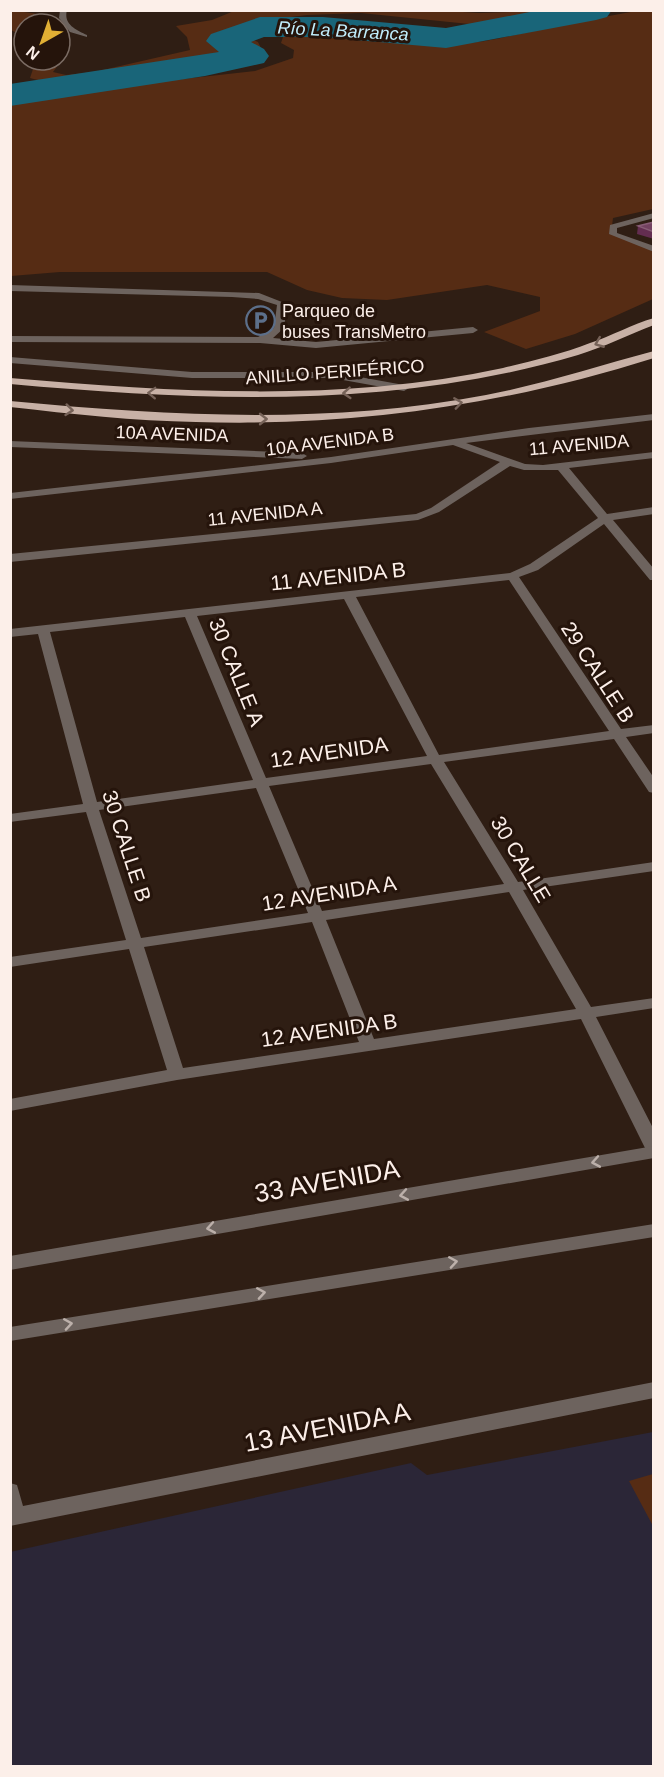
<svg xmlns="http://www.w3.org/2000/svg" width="664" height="1777" viewBox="0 0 664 1777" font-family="Arial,sans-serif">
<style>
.education{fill:#2b2637}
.green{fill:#562c14}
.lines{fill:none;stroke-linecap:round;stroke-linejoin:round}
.river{fill:#196579;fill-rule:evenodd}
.service{fill:#6d635e;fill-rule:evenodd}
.minor{fill:#6d635e;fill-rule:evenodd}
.tertiary{fill:#6d635e;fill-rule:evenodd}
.trunk{fill:#c8b1a6;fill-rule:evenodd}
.wall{fill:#632d50}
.building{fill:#734260;stroke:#885d76;stroke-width:1.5}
.oneway{stroke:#766258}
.oneway2{stroke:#bcb0aa}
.labels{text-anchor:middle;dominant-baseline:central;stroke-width:6;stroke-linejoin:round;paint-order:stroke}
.far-water-label{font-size:18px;font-style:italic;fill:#c0edfc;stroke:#25140b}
.far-poi-label{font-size:18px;fill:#fcefe9;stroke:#25140b;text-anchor:start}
.far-street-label{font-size:18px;fill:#fcefe9;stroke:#25140b}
.street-label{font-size:21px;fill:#fcefe9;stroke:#25140b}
.near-street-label{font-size:26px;fill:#fcefe9;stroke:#25140b}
</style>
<rect width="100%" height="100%" fill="#2f1e14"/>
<path class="education" d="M653 1432V1766H11L10 1552 411 1463 427 1475Z"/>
<path class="green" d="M11 10 38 14 52 24H24V37L11 30Z
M431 10 479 13 544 11 502 22 479 25 361 13 307 15 250 22 237 33 258 42 263 52C254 55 246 59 237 62 203 71 59 89 30 78L36 60H60V40L67 53 53 72 66 75 94 72 190 50 187 37 176 26 212 20 234 11Z
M636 11H653V209L613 218 611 233 653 247V299L575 334 526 349 484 332 540 311V297L487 285 387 300 342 298 307 290 267 272H60L11 276V98L255 71 293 58 294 50 281 43 283 37C341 24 398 41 456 43 482 44 508 36 533 31 567 24 602 17 636 11Z
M653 1474H654L653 1526 629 1481Z"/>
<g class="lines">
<path class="river" d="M540 10H612L607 17 596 20 446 48 323 37H264L251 42 264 49 269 56 264 63 205 76 10 106V84L219 52 206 41 211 34 260 17H323L446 28Z"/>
<path class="service" d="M654 213V218L617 228V233L654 246V252L609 234 610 225Z
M10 285 259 293 287 304 284 328 273 338 316 342 473 327 478 330 473 333 316 348 260 343 10 342V336L258 337 274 328 277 305 258 299 232 297 10 291Z
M10 357 192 372H332L404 385 409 388 404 391 332 378H192L10 363Z"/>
<path class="minor" d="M60 10H67C63 24 76 30 87 35V37L70 32 59 18Z
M654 414V420L466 443 525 464 543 465 654 452V458L569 468 607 514 654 507V514L613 520 654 569V580H650L604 524 538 570 519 577 621 729 654 725V733L626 737 654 778V793L649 792 614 739 444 762 518 882 654 862V871L523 890 591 1007 654 998V1008L596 1017 654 1130V1154L648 1152 645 1148 581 1019 177 1080 10 1111V1099L167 1070 129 949 10 967V957L126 940 86 812 10 822V814L83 804 38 634 10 637V629L510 573 530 564 598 518 558 470H524L510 466 439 512 418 520 10 562V554L416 514 431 508 500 462 453 445 331 463 10 499V493L331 457 529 428ZM509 580 609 731 439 755 356 597ZM344 599 427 756 266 778 197 616ZM185 617 253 780 97 802 50 632ZM431 764 504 884 322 911 269 786ZM256 788 308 913 141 938 99 810ZM509 892 576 1009 374 1039 326 920ZM312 922 359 1042 183 1068 144 947Z
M10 441 302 453 307 456 302 459 10 447Z
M654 1382V1398L10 1526V1483L17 1485 23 1506Z"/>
<path class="tertiary" d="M654 1146V1158L10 1270V1256Z
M654 1224V1237L10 1341V1327Z"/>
<path class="trunk" d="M654 318V325C628 335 604 347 578 355 392 410 201 401 10 384V378C174 392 341 403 503 368 532 361 562 354 590 343 612 336 632 324 654 318Z
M654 351V358C505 405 353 427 196 422 134 421 72 414 10 407V401C170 416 328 425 486 395 543 384 598 366 654 351Z"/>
</g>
<path class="wall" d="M654 222V239L637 234 638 226Z"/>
<path class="building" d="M654 222V232L638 226Z"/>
<defs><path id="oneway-chevron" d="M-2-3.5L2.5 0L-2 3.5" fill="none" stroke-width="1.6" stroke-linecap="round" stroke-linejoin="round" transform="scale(1.5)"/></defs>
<g class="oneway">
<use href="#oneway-chevron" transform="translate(599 343) rotate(158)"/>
<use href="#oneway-chevron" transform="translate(152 393) rotate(-178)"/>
<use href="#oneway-chevron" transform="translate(347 393) rotate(176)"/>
<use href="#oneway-chevron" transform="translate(458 403) rotate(-8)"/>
<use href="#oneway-chevron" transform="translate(69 410) rotate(6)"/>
<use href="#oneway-chevron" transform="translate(263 419)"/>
</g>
<g class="oneway2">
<use href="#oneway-chevron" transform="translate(596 1162) rotate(170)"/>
<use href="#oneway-chevron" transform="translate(404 1195) rotate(170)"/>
<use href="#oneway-chevron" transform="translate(211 1228) rotate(170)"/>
<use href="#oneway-chevron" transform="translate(453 1262) rotate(-9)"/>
<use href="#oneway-chevron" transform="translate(261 1293) rotate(-9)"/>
<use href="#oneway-chevron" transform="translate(68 1324) rotate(-9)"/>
</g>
<defs>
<symbol id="parking-ring" viewBox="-11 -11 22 22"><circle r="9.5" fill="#25140b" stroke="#5c6f8a" stroke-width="1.5"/><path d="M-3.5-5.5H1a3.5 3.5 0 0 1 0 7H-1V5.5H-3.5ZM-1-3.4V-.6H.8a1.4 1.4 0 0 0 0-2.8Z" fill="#5c6f8a"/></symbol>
</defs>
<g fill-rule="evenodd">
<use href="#parking-ring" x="244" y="304" width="33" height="33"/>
</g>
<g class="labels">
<g class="far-water-label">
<text transform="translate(343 31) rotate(3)">Río La Barranca</text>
</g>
<g class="far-poi-label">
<text x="282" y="311">Parqueo de<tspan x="282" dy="21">buses TransMetro</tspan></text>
</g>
<g class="far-street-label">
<text transform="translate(335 372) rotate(-4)">ANILLO PERIFÉRICO</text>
<text transform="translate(172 434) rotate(2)">10A AVENIDA</text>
<text transform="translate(330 442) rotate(-7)">10A AVENIDA B</text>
<text transform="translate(579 445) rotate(-5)">11 AVENIDA</text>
<text transform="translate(265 514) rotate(-6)">11 AVENIDA A</text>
</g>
<g class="street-label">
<text transform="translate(338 576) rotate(-6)">11 AVENIDA B</text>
<text transform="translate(237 672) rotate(68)">30 CALLE A</text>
<text transform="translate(598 672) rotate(57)">29 CALLE B</text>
<text transform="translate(329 752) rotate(-8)">12 AVENIDA</text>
<text transform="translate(127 846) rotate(72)">30 CALLE B</text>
<text transform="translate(521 859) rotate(59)">30 CALLE</text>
<text transform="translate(329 893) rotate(-9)">12 AVENIDA A</text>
<text transform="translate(329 1030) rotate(-8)">12 AVENIDA B</text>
</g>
<g class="near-street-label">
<text transform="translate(327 1181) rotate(-10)">33 AVENIDA</text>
<text transform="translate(327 1427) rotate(-11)">13 AVENIDA A</text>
</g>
</g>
<rect width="664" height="1777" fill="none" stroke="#fcefe9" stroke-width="24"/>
<g transform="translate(42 42) rotate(220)"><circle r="28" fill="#25140b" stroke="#7b6c64" stroke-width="1.5"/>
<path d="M0-4.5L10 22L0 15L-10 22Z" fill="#e1af34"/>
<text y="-9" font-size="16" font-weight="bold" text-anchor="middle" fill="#fcefe9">N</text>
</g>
</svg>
